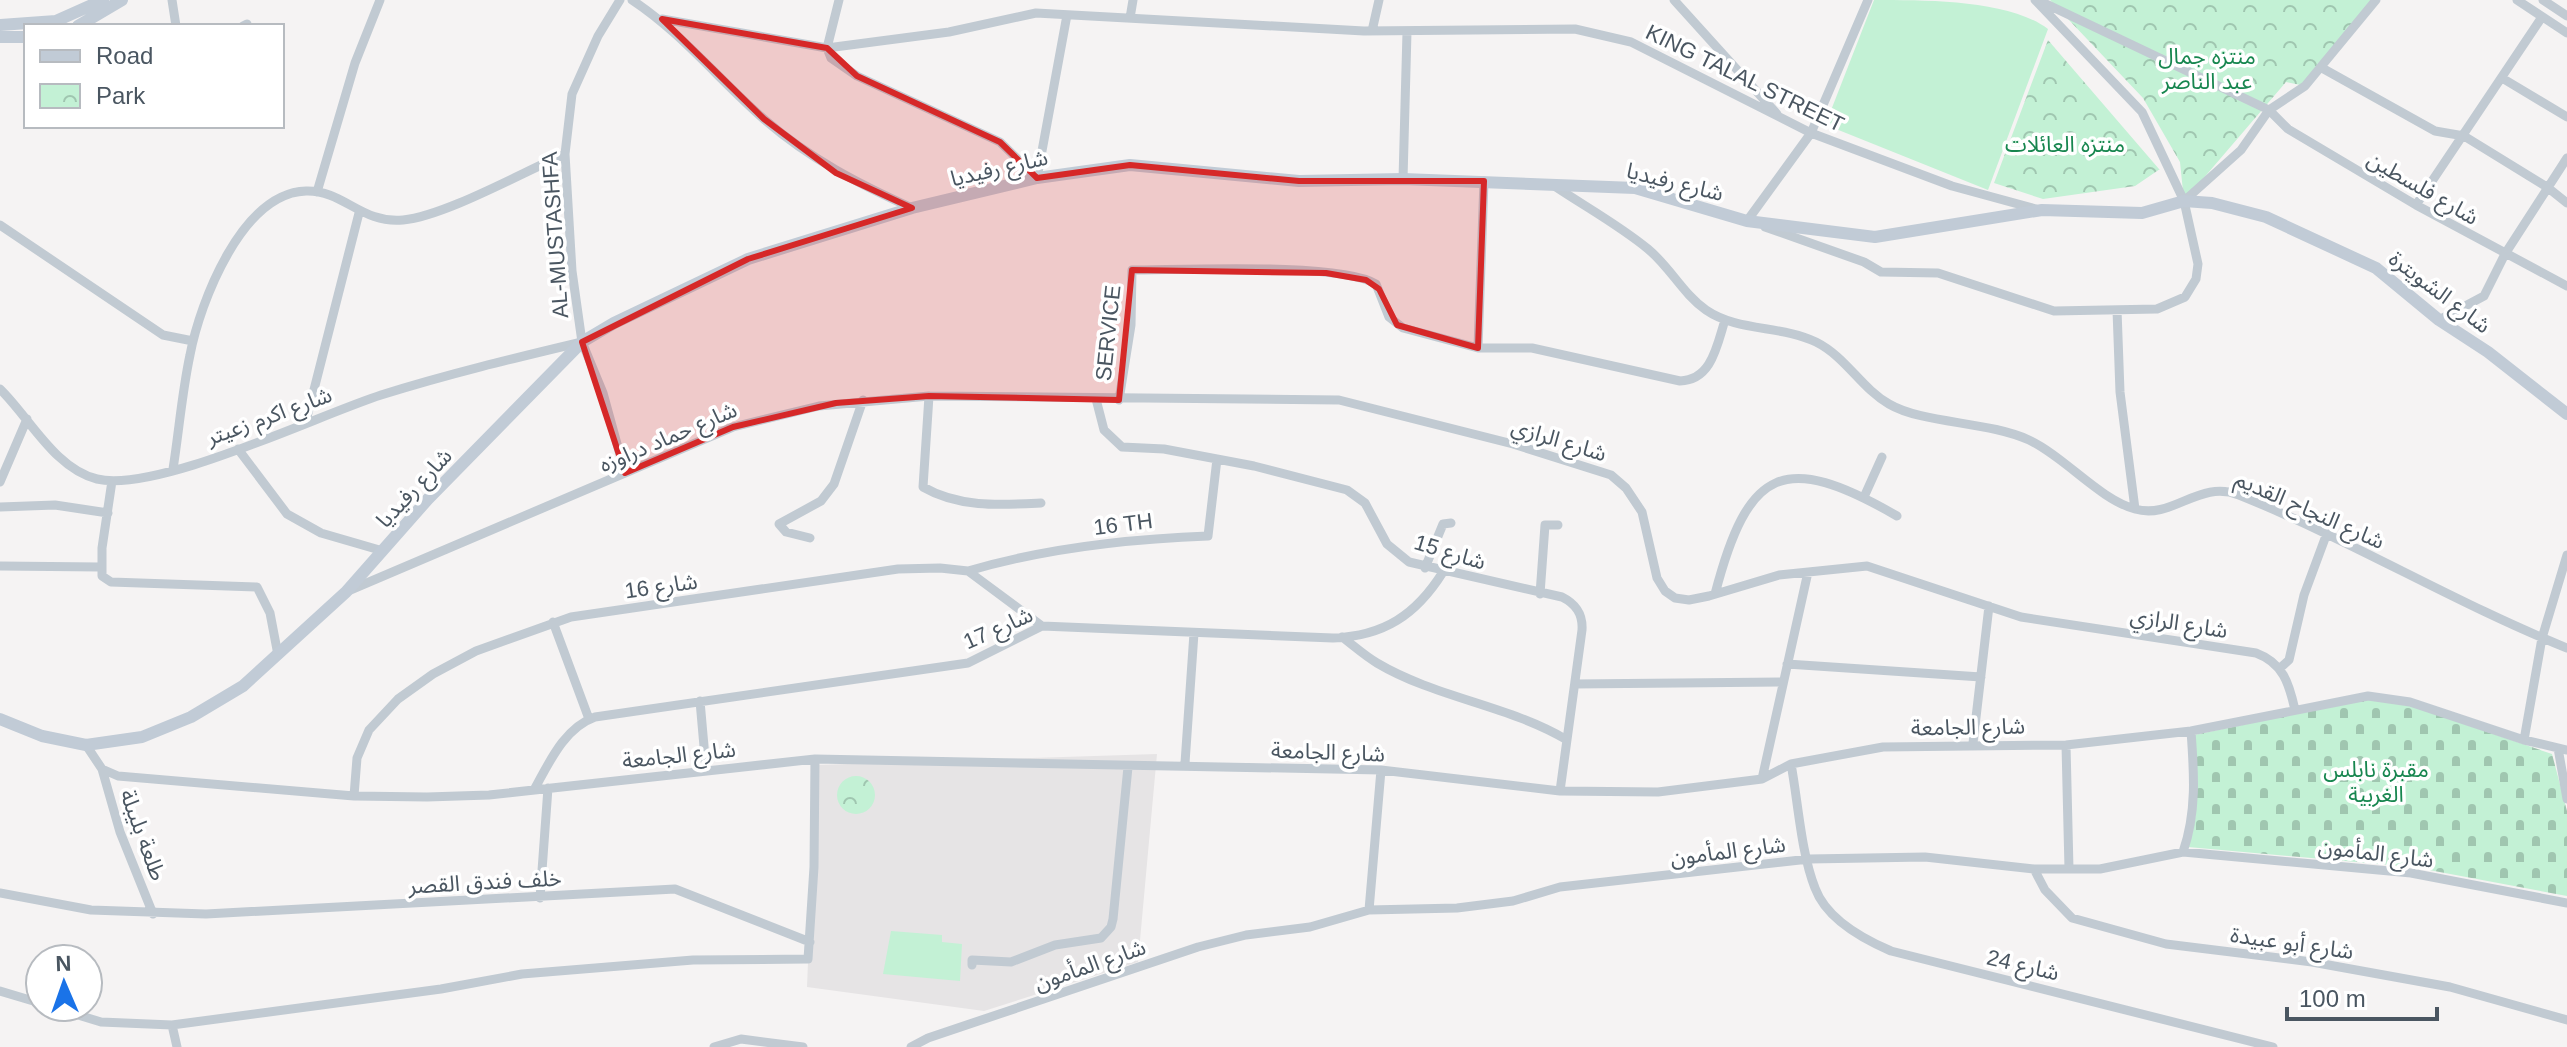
<svg xmlns="http://www.w3.org/2000/svg" width="2567" height="1047" font-family="Helvetica,'Noto Sans Arabic',sans-serif">
	<style>
		.education { fill: #e6e4e5 }
		.cemetery { fill: url(#cemetery-stones) }
		.park { fill: url(#park-crowns) }
		.pitch { fill: #c3f1d5 }
		.lines { fill: none; stroke-linecap: round; stroke-linejoin: round }
		.street { stroke: #c1cad2; stroke-width: 9 }
		.secondary { stroke: #c1cbd6; stroke-width: 12 }
		.marked { fill: #d62828; fill-opacity: 0.2; stroke: #d62828; stroke-width: 6; stroke-linejoin: round }
		.labels { text-anchor: middle; dominant-baseline: central; stroke-width: 7; stroke-linejoin: round; paint-order: stroke }
		.park-label { font-size: 22px; fill: #17864f; stroke: #fff }
		.street-label { font-size: 22px; fill: #4a5661; stroke: #fff }
	</style>
	<defs>
		<pattern id="cemetery-stones" width="16" height="16" patternUnits="userSpaceOnUse" patternTransform="scale(2)"><rect width="16" height="16" fill="#c3f1d5"/><path d="M2 7V4a2 2 0 0 1 4 0v3zM10 15v-3a2 2 0 0 1 4 0v3z" fill="#a0c6b0"/></pattern>
		<pattern id="park-crowns" width="20" height="18" patternUnits="userSpaceOnUse" patternTransform="scale(2)"><rect width="20" height="18" fill="#c3f1d5"/><path d="M2 6a3 3 0 1 1 6 0M12 15a3 3 0 1 1 6 0" fill="none" stroke="#a0c6b0"/></pattern>
	</defs>
	<rect width="100%" height="100%" fill="#f5f3f3"/>
	<path class="education" d="M1157,754L1138,962L984,1011L807,987L816,765Z"/>
	<path class="cemetery" d="M2368,699L2408,705L2552,754L2567,811V896L2413,867L2188,847C2201,811 2197,772 2194,735Z"/>
	<path class="park" d="M2050,0H2376L2305,86L2286,82L2184,201L2180,162L2143,98Z
		M2048,40L2159,169H2160L2135,186L2043,199L1994,183Z
		M837 795a19 19 0 1 1 38 0a19 19 0 1 1-38 0Z"/>
	<path class="pitch" d="M1874,0C1929,0 2009,0 2048,29L1988,190L1831,127L1828,118Z
		M891,931L942,935V942L962,944L960,981L883,974Z"/>
	<g class="lines">
		<path class="street" d="M172,0L176,26
			M620,0L598,36L572,94L565,154L572,271L582,342L603,393L625,473
			M632,0C682,33 720,81 765,120C810,159 859,184 912,208
			M839,0L827,48L831,58L857,76L1000,142L1037,178
			M1674,0L1777,114
			M2517,0L2567,33
			M2543,0L2567,16
			M2044,3L2269,110L2288,129L2416,205L2567,286
			M1130,18L1133,0
			M662,19L827,48L949,32L1036,13L1364,31L1575,29L1631,42L1811,133L1952,186L2036,209
			M243,26L247,24
			M1372,31L1379,0
			M2322,68L2435,131L2464,136L2547,187L2567,203
			M2502,78L2567,117
			M1037,178L1067,15
			M1403,179L1407,32
			M1553,185C1584,206 1619,225 1648,249C1670,267 1683,294 1706,310C1738,332 1781,325 1816,342C1846,357 1861,388 1889,404C1923,424 1988,421 2029,440C2065,457 2099,499 2135,509C2173,520 2199,479 2239,495C2351,540 2455,603 2567,648
			M317,192L355,63L380,0
			M2184,201L2241,150L2269,110L2305,86L2376,0
			M2416,205L2542,17
			M1751,222L1747,221L1811,133L1868,0
			M0,225L163,335L193,341
			M1765,227L1864,262L1881,272L1938,273L2054,311L2157,309L2185,297L2196,279L2198,264L2184,201L2142,112L2035,0
			M2117,310L2120,392L2135,509
			M2439,320L2484,296L2505,254L2567,158
			M1478,348L1484,181
			M0,389C29,417 55,469 97,479C157,493 316,416 381,395C448,374 515,358 582,342
			M929,396L923,487C959,508 1001,505 1041,503
			M1096,399L1104,430L1122,447L1164,449L1254,466L1347,490L1365,503L1387,544L1409,562L1562,597C1576,604 1583,614 1582,630L1560,791
			M1119,400L1131,325L1132,270C1181,270 1341,262 1376,284L1389,317L1403,328L1478,348H1532L1680,381C1712,380 1717,345 1725,320
			M306,421L359,213
			M238,449L287,514L321,533L383,551
			M173,469C179,431 182,392 190,355C200,302 242,193 306,191C344,190 361,224 403,220C445,216 523,172 565,154
			M112,481L102,548V576L111,582L257,587L270,613L278,655
			M0,482L27,419
			M1864,497L1882,457
			M0,507L55,505L108,513
			M810,538L786,532L779,524L821,501L834,484L863,400
			M0,566L100,567
			M1425,568L1443,524L1451,523
			M968,571C1046,548 1127,539 1208,536L1217,459
			M348,591L733,427L819,406L929,396L1339,400L1513,444L1611,475L1626,488L1642,512L1657,578L1665,591L1675,598L1689,600L1709,596L1779,575L1867,566L2021,617L2256,653C2283,663 2289,683 2295,710
			M1540,594L1545,525H1558
			M1715,594C1748,468 1783,450 1897,516
			M553,622L589,719
			M1342,637C1354,646 1365,656 1377,663C1436,698 1508,705 1567,740
			M1787,664L1981,677
			M2280,668L2289,660L2304,595L2327,533
			M1575,684L1783,682
			M700,701L706,769
			M2524,740L2542,638L2567,555
			M1973,743L1989,606
			M86,745L102,769L118,776L354,796L427,797L489,795L815,759L1381,770L1560,791L1658,792L1762,779L1791,764L1883,747L2066,745L2191,731L2368,696L2410,702L2524,740L2567,750
			M2066,745L2069,869
			M2558,748L2567,799
			M1185,763L1194,633
			M1791,764C1798,801 1801,853 1815,888C1826,918 1863,939 1891,951L2273,1047
			M102,769L120,832L153,914
			M1762,779L1808,572
			M534,790C549,763 564,728 595,717L968,663L1042,626L1333,638C1384,636 1416,615 1443,572
			M354,796L357,758L369,730L398,699L433,674L476,651L571,617L898,569L940,568L968,571L1042,626
			M2183,852C2197,812 2194,772 2191,731
			M2034,869L2045,890L2072,918L2166,944L2312,962L2450,987L2567,1020
			M0,893L91,910L206,914L675,889L810,942
			M540,898L548,788
			M1369,910L1381,770
			M972,965V960L1011,962L1055,945L1101,938L1111,927L1113,919L1128,767
			M0,991L40,1003
			M52,1007L101,1022L172,1025L441,989L522,974L693,960L808,959L814,867L815,759
			M172,1025L177,1047
			M714,1047L741,1039L803,1047
			M911,1047L928,1038L1198,947L1246,935L1310,927L1369,910L1457,908L1513,901L1560,887L1809,859L1925,857L2034,869H2100L2183,852L2411,873L2567,903"/>
		<path class="secondary" d="M0,25L56,21L103,0
			M78,26L122,0
			M0,37H26
			M0,719L42,736L86,745L142,737L191,717L243,686L346,592L428,499L582,342L614,323L748,259L912,208L1037,178L1130,165L1299,181L1403,179L1635,188L1747,221L1875,237L2042,210L2142,213L2184,201L2212,203L2266,217L2376,268L2439,320L2488,352L2567,414"/>
	</g>
	<path class="marked" d="M662,19L827,48L857,76L1000,142L1037,178L1130,165L1299,181H1484L1478,348L1397,325L1379,289L1366,280L1326,273L1132,270L1119,400L929,396L836,403L733,427L625,473L582,342L748,259L912,208L836,173L764,119Z"/>
	<g class="labels">
		<g class="park-label">
			<text x="2207" y="56">منتزه جمال<tspan x="2207" dy="25">عبد الناصر</tspan></text>
			<text x="2065" y="144">منتزه العائلات</text>
			<text x="2376" y="769">مقبرة نابلس<tspan x="2376" dy="25">الغربية</tspan></text>
		</g>
		<g class="street-label">
			<text transform="translate(1745 78) rotate(26)">KING TALAL STREET</text>
			<text transform="translate(999 168) rotate(-13)">شارع رفيديا</text>
			<text transform="translate(1675 182) rotate(14)">شارع رفيديا</text>
			<text transform="translate(2423 188) rotate(30)">شارع فلسطين</text>
			<text transform="translate(555 235) rotate(-94)">AL-MUSTASHFA</text>
			<text transform="translate(2440 292) rotate(37)">شارع الشويترة</text>
			<text transform="translate(1108 333) rotate(-84)">SERVICE</text>
			<text transform="translate(269 416) rotate(-20)">شارع اكرم زعيتر</text>
			<text transform="translate(668 437) rotate(-23)">شارع حماد دراوزه</text>
			<text transform="translate(1559 440) rotate(17)">شارع الرازي</text>
			<text transform="translate(414 488) rotate(-47)">شارع رفيديا</text>
			<text transform="translate(2310 510) rotate(24)">شارع النجاح القديم</text>
			<text transform="translate(1123 524) rotate(-7)">16 TH</text>
			<text transform="translate(1450 552) rotate(17)">شارع 15</text>
			<text transform="translate(661 586) rotate(-8)">شارع 16</text>
			<text transform="translate(2179 623) rotate(9)">شارع الرازي</text>
			<text transform="translate(998 628) rotate(-24)">شارع 17</text>
			<text transform="translate(1968 727) rotate(-1)">شارع الجامعة</text>
			<text transform="translate(1328 752) rotate(2)">شارع الجامعة</text>
			<text transform="translate(679 755) rotate(-6)">شارع الجامعة</text>
			<text transform="translate(143 835) rotate(70)">طلعة بليبلة</text>
			<text transform="translate(1728 851) rotate(-7)">شارع المأمون</text>
			<text transform="translate(2376 853) rotate(7)">شارع المأمون</text>
			<text transform="translate(485 882) rotate(-3)">خلف فندق القصر</text>
			<text transform="translate(2292 943) rotate(8)">شارع أبو عبيدة</text>
			<text transform="translate(1090 965) rotate(-19)">شارع المأمون</text>
			<text transform="translate(2023 965) rotate(13)">شارع 24</text>
		</g>
	</g>
	<rect x="24" y="24" width="260" height="104" fill="#ffffff" stroke="#b7bbc0" stroke-width="2"/>
	<rect x="40" y="50" width="40" height="12" fill="#c1cbd6" stroke="#b7bbc0" stroke-width="2"/>
	<text x="96" y="64" font-size="24" fill="#4a5661">Road</text>
	<rect x="40" y="84" width="40" height="24" fill="url(#park-crowns)" stroke="#b7bbc0" stroke-width="2"/>
	<text x="96" y="104" font-size="24" fill="#4a5661">Park</text>
	<g transform="translate(64 983) rotate(358)"><circle r="38" fill="#ffffff" stroke="#b7bbc0" stroke-width="2"/>
	<path d="M0-6L14 30L0 20L-14 30Z" fill="#1a73e8"/>
	<text y="-12" font-size="22" font-weight="bold" text-anchor="middle" fill="#4a5661">N</text>
	</g>
	<path d="M2287 1007v12h150v-12" fill="none" stroke="#4a5661" stroke-width="4"/>
	<text x="2299" y="1007" font-size="24" fill="#4a5661" stroke="#ffffff" stroke-width="6" paint-order="stroke">100 m</text>
</svg>
